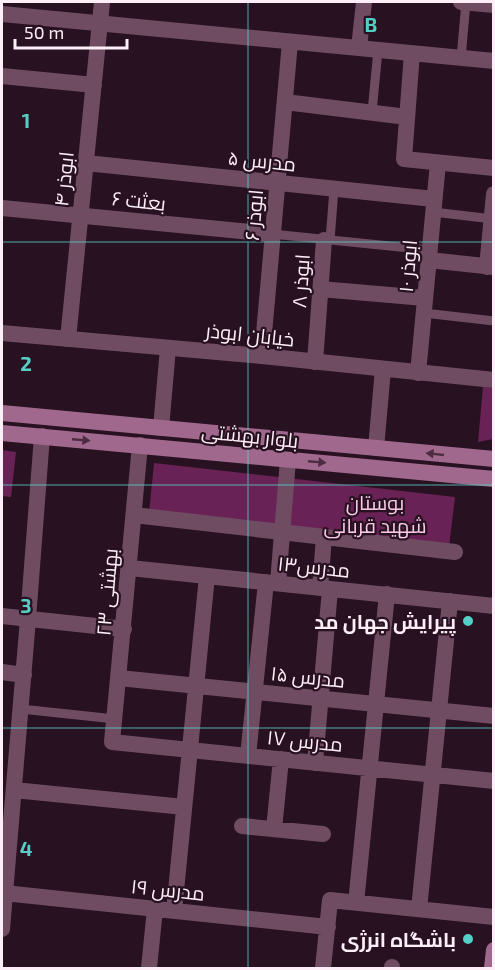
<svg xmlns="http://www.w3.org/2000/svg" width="495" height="970" font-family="'Exo 2',Cairo,sans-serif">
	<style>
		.green { fill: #692255 }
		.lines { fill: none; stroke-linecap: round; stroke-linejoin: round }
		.service { stroke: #704c63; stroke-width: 9 }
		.minor { stroke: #704c63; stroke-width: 16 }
		.tertiary { stroke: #704c63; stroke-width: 16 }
		.secondary { stroke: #a0688d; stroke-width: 16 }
		.oneway { fill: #4c2c41 }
		.grid { fill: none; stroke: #55cec6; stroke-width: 1.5; stroke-opacity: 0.55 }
		.poi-dot { fill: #55cec6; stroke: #281221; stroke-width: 2 }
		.labels { text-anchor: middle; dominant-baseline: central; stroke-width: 4.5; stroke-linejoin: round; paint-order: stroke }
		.street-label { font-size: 20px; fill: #feeef8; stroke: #281221 }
		.park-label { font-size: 20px; fill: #f8cae7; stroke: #281221 }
		.poi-label { font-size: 20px; font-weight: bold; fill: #feeef8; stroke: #281221; text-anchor: end }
		.grid-label { font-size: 20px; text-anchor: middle; font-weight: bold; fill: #55cec6; stroke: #281221; stroke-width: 4.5; stroke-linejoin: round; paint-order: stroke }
	</style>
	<rect width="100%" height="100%" fill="#281221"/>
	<path class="green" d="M483,387L493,388V439L478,442Z
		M2,450L16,452L11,497L2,496Z
		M154,463L455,497L449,547L149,513Z"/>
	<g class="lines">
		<path class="service" d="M461,58L466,2
			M372,112L378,50
			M433,212L493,219
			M272,234L429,250
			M330,240L334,189
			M424,313L494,321
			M21,709L115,719"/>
		<path class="minor" d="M461,2L494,5
			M2,14L494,61
			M359,48L364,2
			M412,53L404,159L494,168
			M2,76L94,85
			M285,102L407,117
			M86,163L434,199
			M2,208L272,234
			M429,260L494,267
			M487,267L494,194
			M320,289L425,298
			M68,339L102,2
			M262,356L290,42
			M315,362L324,240
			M418,373L438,163
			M161,428L168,348
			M140,445L112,742L494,781
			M376,448L383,369
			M134,515L455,552
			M130,568L494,606
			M278,583L288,460
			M320,588L324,537
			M2,616L124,629
			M2,672L24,675
			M119,678L494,716
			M248,756L266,582
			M315,763L330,589
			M14,790L184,807
			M242,826L323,834
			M274,829L281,759
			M4,893L328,927
			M356,903L387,594
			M419,909L450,601
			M174,911L207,576
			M2,929L28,619L42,436
			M149,968L155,909
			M323,968L330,900L494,917
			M392,968V967"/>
		<path class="tertiary" d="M2,333L262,356L494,380"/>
		<path class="secondary" d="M2,413L494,459
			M2,433L494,479
			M492,968L494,950"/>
	</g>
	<defs><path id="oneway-solid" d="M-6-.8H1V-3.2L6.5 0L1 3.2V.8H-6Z" transform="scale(1.5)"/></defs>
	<g class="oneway">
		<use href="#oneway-solid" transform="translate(81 440) rotate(5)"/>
		<use href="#oneway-solid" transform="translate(435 454) rotate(-174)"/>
		<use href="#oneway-solid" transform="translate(317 462) rotate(5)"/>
	</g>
	<path class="grid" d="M248,2V968M2,242H494M2,485H494M2,728H494"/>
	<g class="poi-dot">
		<circle cx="468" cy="621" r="6"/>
		<circle cx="468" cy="939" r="6"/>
	</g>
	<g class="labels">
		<g class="street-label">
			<text transform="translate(262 160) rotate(6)">مدرس ۵</text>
			<text transform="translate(63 179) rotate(-84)">ابوذر ۴</text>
			<text transform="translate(139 200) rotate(6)">بعثت ۶</text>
			<text transform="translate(253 215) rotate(-85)">ابوذر ۶</text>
			<text transform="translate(407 266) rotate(-85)">ابوذر ۱۰</text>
			<text transform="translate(300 281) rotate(-86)">ابوذر ۸</text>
			<text transform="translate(250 334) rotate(6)">خیابان ابوذر</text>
			<text transform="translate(250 435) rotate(6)">بلوار بهشتی</text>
			<text transform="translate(314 566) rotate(6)">مدرس۱۳</text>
			<text transform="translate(106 592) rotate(-85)">بهشتی ۲۳</text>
			<text transform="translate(308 676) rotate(6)">مدرس ۱۵</text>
			<text transform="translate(305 740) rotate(6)">مدرس ۱۷</text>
			<text transform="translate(168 889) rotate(6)">مدرس ۱۹</text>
		</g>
		<g class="park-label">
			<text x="375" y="502">بوستان<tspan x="375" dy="23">شهید قربانی</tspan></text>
		</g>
		<g class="poi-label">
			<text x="456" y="621">پیرایش جهان مد</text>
			<text x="456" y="939">باشگاه انرژی</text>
		</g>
	</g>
	<g class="grid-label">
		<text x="371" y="32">B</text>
		<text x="26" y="128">1</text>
		<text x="26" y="371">2</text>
		<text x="26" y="613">3</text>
		<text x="26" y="856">4</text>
	</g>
	<rect width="495" height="970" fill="none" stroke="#feeef8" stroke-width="6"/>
	<path d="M15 39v9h112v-9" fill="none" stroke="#feeef8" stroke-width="3"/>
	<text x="24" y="39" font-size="18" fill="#feeef8" stroke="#281221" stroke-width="4.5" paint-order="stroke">50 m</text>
</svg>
